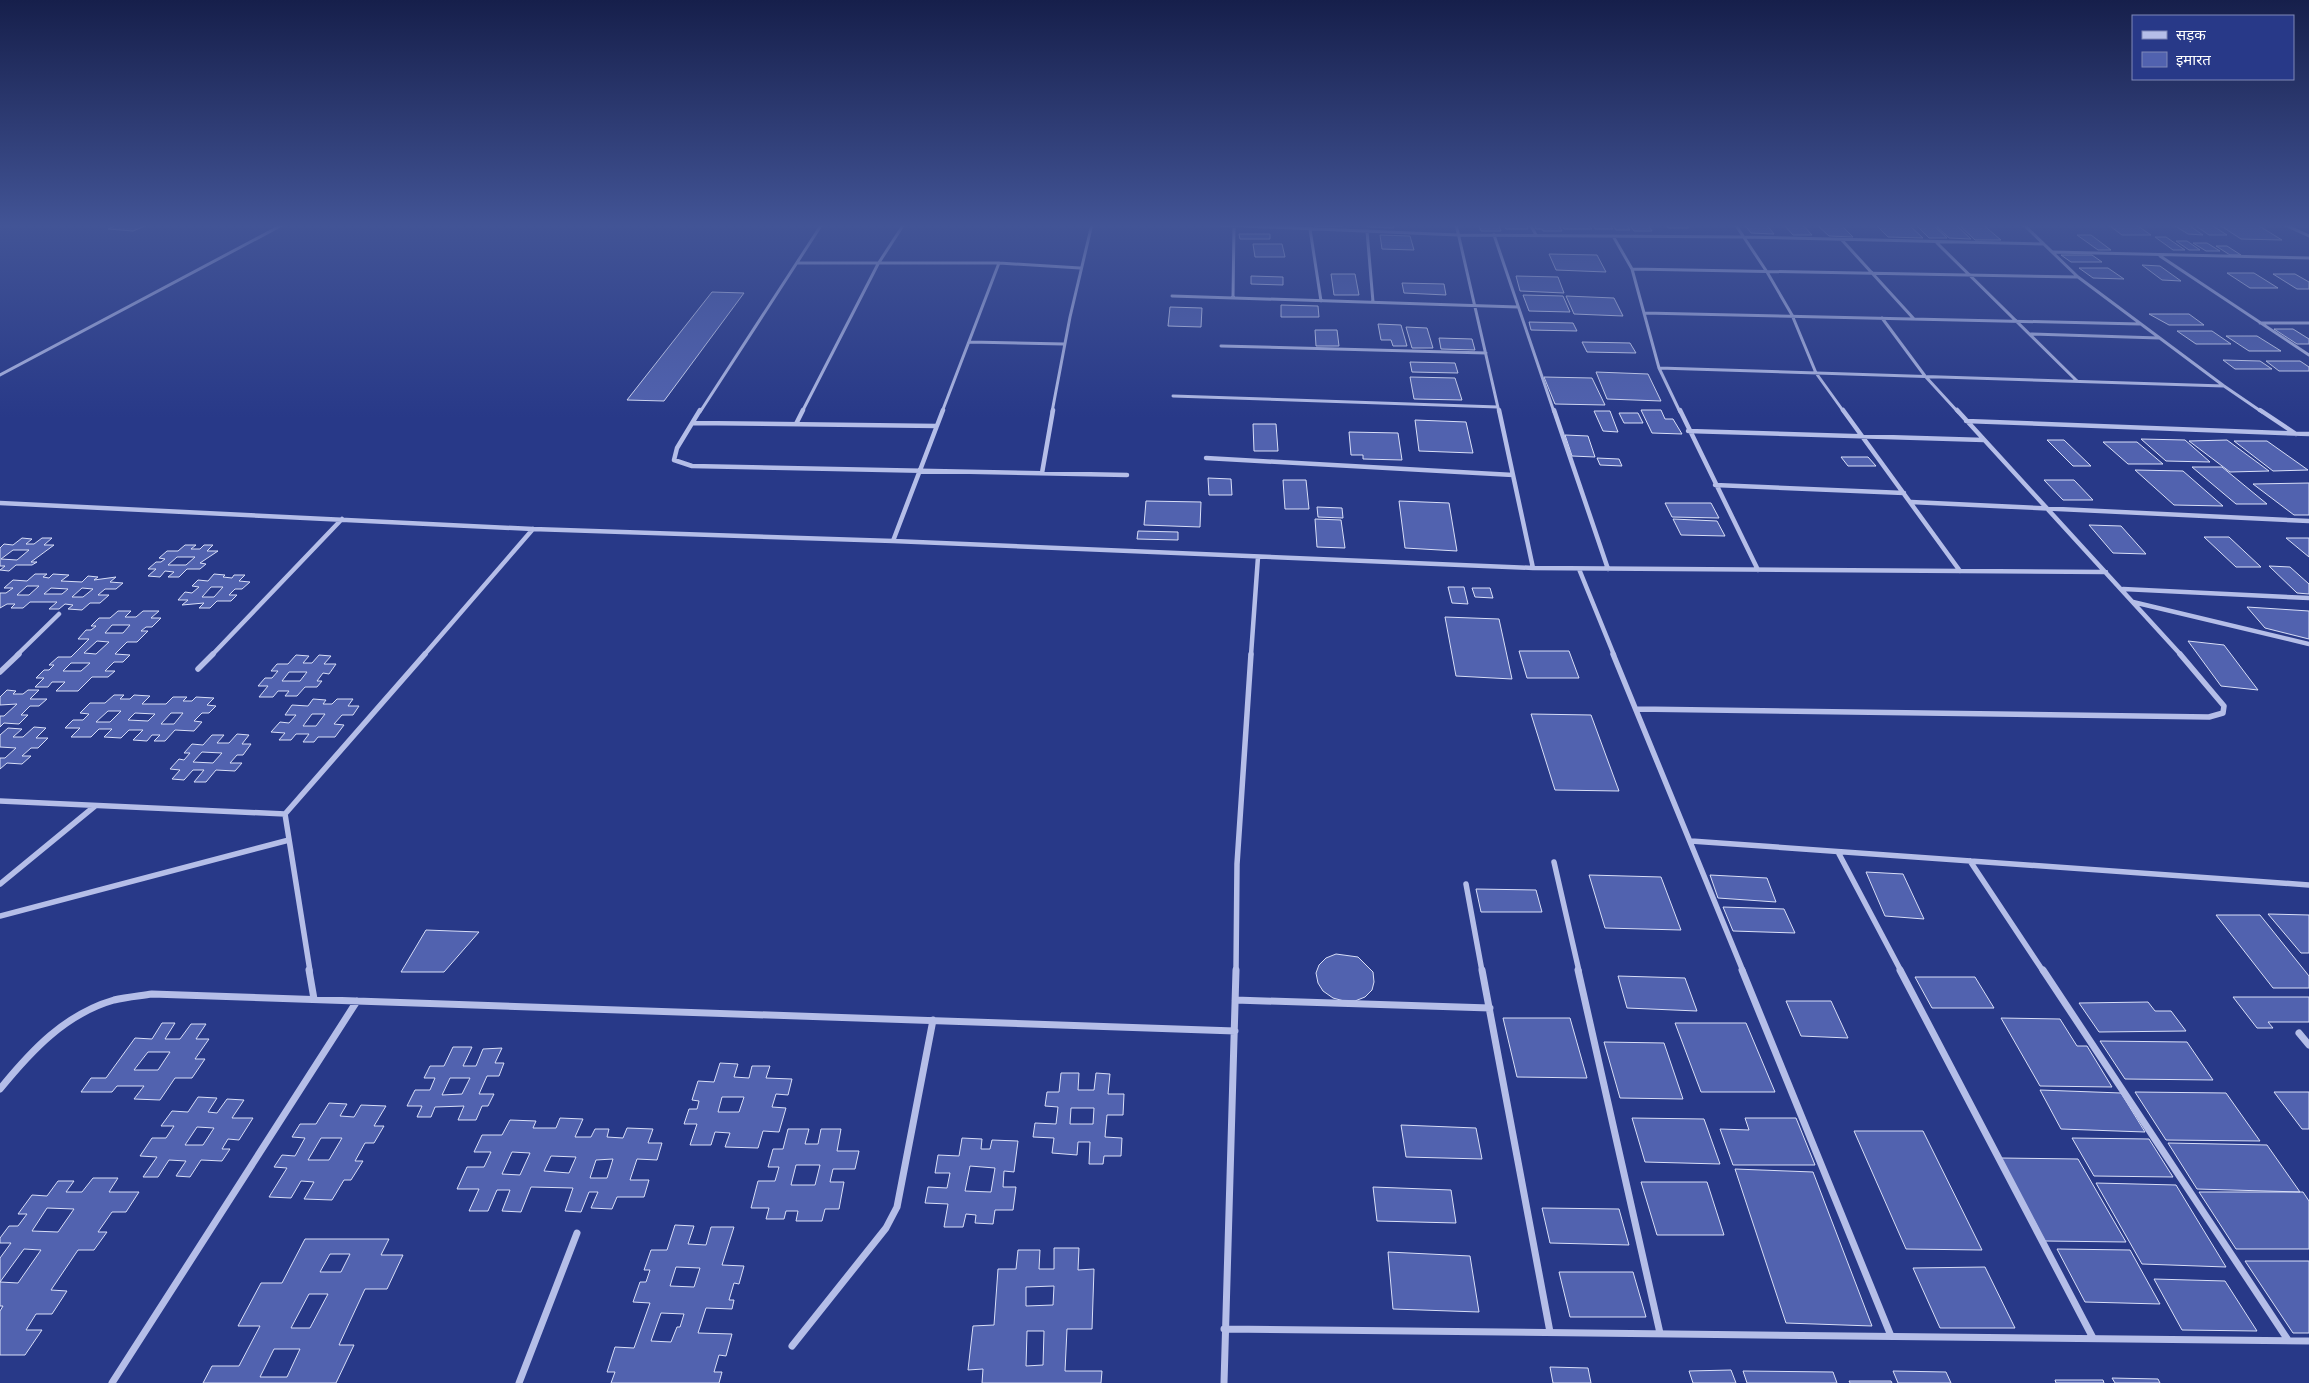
<svg xmlns="http://www.w3.org/2000/svg" width="2309" height="1383" font-family="'PT Sans Narrow','Noto Sans Devanagari',sans-serif">
	<style>
		.building { fill: #5162af; stroke: #d8def7; fill-rule: evenodd }
		.lines { fill: none; stroke-linecap: round; stroke-linejoin: round }
		.street-far3 { stroke: #b5bee8; stroke-width: 3 }
		.street-far2 { stroke: #b5bee8; stroke-width: 4.5 }
		.street-far1 { stroke: #b5bee8; stroke-width: 5.5 }
		.street { stroke: #b5bee8; stroke-width: 7 }
	</style>
	<rect width="100%" height="100%" fill="#283988"/>
	<path class="building" d="M119,224H150L133,231L108,229Z
		M1314,224H1342L1343,226H1315Z
		M1367,224H1393L1394,228L1368,227Z
		M1478,224H1498L1501,231H1481Z
		M1503,224H1526L1528,229H1506Z
		M1534,224H1558L1562,231H1543L1542,229H1536Z
		M1561,224H1588L1592,229H1564Z
		M1592,224H1609L1613,229H1595Z
		M1612,224H1626L1630,230H1616Z
		M1629,224H1647L1652,231H1634Z
		M1665,224H1686L1689,228H1668Z
		M1744,224H1766L1774,234L1751,233Z
		M1783,224H1802L1812,235H1793Z
		M1816,224H1840L1853,237L1829,236Z
		M1875,224H1908L1923,238L1888,237Z
		M1915,224H1932L1947,238H1929Z
		M1934,224H1955L1971,239L1949,238Z
		M1958,224H1982L2001,240H1975Z
		M2107,224H2135L2151,235H2122Z
		M2172,224H2187L2203,235L2188,234Z
		M2193,224H2210L2227,235H2209Z
		M2218,224H2256L2282,240L2241,239Z
		M1239,234H1270V239H1240Z
		M1380,235L1410,236L1414,250L1382,249Z
		M2077,235H2091L2111,250H2098Z
		M2155,237H2166L2185,250H2173Z
		M2176,241H2187L2200,250H2189Z
		M2193,243H2207L2220,251H2206Z
		M1253,244H1282L1285,257H1255Z
		M2216,246H2227L2241,255H2230Z
		M1549,254L1597,255L1606,272L1556,270Z
		M2061,255H2092L2102,262H2071Z
		M2142,265L2160,266L2181,281L2162,280Z
		M2079,268H2108L2124,279L2093,278Z
		M2227,273H2254L2278,288H2250Z
		M1331,274H1355L1359,295H1334Z
		M2273,274H2295L2309,282V289H2297Z
		M1251,276L1283,277V285L1251,284Z
		M1516,276L1558,277L1564,293L1520,291Z
		M1402,283L1444,284L1446,295L1404,293Z
		M712,292L744,293L664,401L627,400Z
		M1523,295L1563,296L1570,312L1529,311Z
		M1566,296L1614,298L1623,316L1574,314Z
		M1281,305L1318,306L1319,317H1281Z
		M1170,307L1202,308L1201,327L1168,326Z
		M2149,314H2189L2204,325H2169Z
		M1529,322L1573,323L1577,331L1531,330Z
		M1378,324L1401,325L1407,346H1393L1391,340H1381Z
		M1406,327L1427,328L1433,348H1412Z
		M2274,329H2293L2309,339V344H2297Z
		M1315,330H1337L1339,346H1316Z
		M2177,331H2212L2231,344H2196Z
		M2226,336H2257L2281,351H2249Z
		M1439,338L1472,339L1475,350L1441,349Z
		M1582,342L1630,343L1636,353L1587,352Z
		M2223,360L2260,361L2272,369H2235Z
		M2266,361H2300L2309,367V371H2279Z
		M1410,362L1455,363L1458,373L1412,372Z
		M1596,372L1648,374L1661,401L1607,399Z
		M1410,377L1455,378L1462,400L1414,399Z
		M1544,377L1592,378L1605,405L1555,404Z
		M1641,410H1661L1665,419H1673L1682,434L1652,433Z
		M1594,411H1610L1618,432L1603,431Z
		M1619,413H1638L1643,423H1624Z
		M1415,420L1466,422L1473,453L1419,451Z
		M1253,424H1276L1278,451H1254Z
		M1349,432L1398,433L1402,460L1363,459V455H1351Z
		M1565,435L1588,436L1595,457L1572,456Z
		M2141,439L2185,440L2210,462L2166,461Z
		M2047,440H2064L2091,466H2073Z
		M2227,440L2269,471L2230,472L2189,441Z
		M2234,441H2267L2308,470L2273,471Z
		M2103,442H2137L2163,464H2128Z
		M1841,457H1868L1876,466H1848Z
		M1597,458L1619,459L1622,466L1600,465Z
		M2192,467H2222L2267,504H2236Z
		M2135,470L2183,471L2223,506L2174,505Z
		M1208,478L1231,479L1232,495H1209Z
		M1283,480H1306L1309,509H1285Z
		M2044,480H2074L2093,500H2063Z
		M2309,483V515H2294L2253,484Z
		M1146,501L1201,502L1200,527L1144,525Z
		M1399,501L1449,503L1457,551L1405,548Z
		M1665,503H1711L1719,518L1672,517Z
		M1317,507L1342,508L1343,518L1318,517Z
		M1315,519L1341,520L1345,548L1317,547Z
		M1673,519L1717,521L1725,536L1681,535Z
		M2089,525L2121,526L2146,554L2113,553Z
		M1138,531L1178,532V540L1137,539Z
		M2204,537H2229L2261,567H2236Z
		M22,538L32,539L26,544H34L42,538H52L44,545H54L31,562H37L32,565H16L9,571L0,570L5,566H0V548L4,544L13,545ZM13,550H29L17,560L1,559Z
		M2286,538H2309V557Z
		M185,545H196L191,549H200L204,545H213L207,551H218L200,563L206,564L200,569H187L179,577H168L174,572L165,571L160,577L148,576L156,569H148L156,562H161L165,559L159,558L167,551H178ZM177,557H195L186,565H168Z
		M2269,566L2290,567L2309,584V594L2297,593Z
		M35,574H47L43,577L49,578L53,574L69,575L61,581L82,582L88,576L98,577L94,580L116,577L110,582L123,583L116,589H105L98,595H109L100,603H90L82,610L68,609L73,605L65,604L59,609H49L57,602H30L23,608H11L15,604H7L0,608V593H6L13,588H4L13,580L27,581ZM27,586H39L29,595H17ZM51,588L68,589L62,594H44ZM82,588L93,589L83,597H72Z
		M214,574L225,575L223,577L232,578L234,575H245L239,581L250,582L242,589H235L229,595H237L231,601H217L210,608H199L204,603L182,605L188,600H178L185,592L192,593L199,587L192,586L198,580L208,581ZM211,587H223L214,597H202Z
		M1448,587H1464L1468,604L1452,603Z
		M1472,588H1490L1493,598L1475,597Z
		M2247,607L2309,611V639L2265,628Z
		M118,611H131L125,617H136L143,611H159L151,618H161L152,627H146L141,631H148L137,642H127L115,654L130,655L123,662H114L105,671H115L108,677H92L78,691H56L65,682H52L48,687H35L44,678H36L44,670H49L54,665H49L58,657H71L89,639H78L86,630H91L96,626H91L99,618H110ZM112,625H130L123,633H105ZM97,641L109,642L96,654L84,653ZM71,663H90L81,671H63Z
		M1445,617L1499,619L1512,679L1456,676Z
		M2188,641L2224,645L2258,690L2221,686Z
		M1519,651H1569L1579,678H1527Z
		M296,655L309,656L303,663H312L319,655L331,656L324,664H336L329,674L323,673L317,681H322L317,687H305L297,696H285L289,691H278L273,697H259L268,686H258L265,678H272L278,671H271L277,664H288ZM289,672H307L300,681H282Z
		M7,690L16,691L13,694H23L28,690H39L30,699H47L39,706H30L21,715H28L19,724L4,723L0,727V716H4L17,704L0,705V697Z
		M114,695H124L120,699H130L134,695L150,696L142,704H166L173,697H187L183,701H192L196,697L214,698L207,705L216,706L209,713H202L194,721L202,722L194,731L175,730L165,741H154L160,735H152L147,741L133,740L143,730H129L121,738L104,737L112,729H99L91,737H71L80,728H65L73,720H83L89,714L80,713L90,703H105ZM108,711H121L110,722H96ZM135,713L155,714L148,721L128,720ZM171,713H183L174,724H161Z
		M313,699L326,700L323,704H332L337,699H353L348,706H359L353,715H342L334,724L344,725L335,737H318L314,742H303L309,734H296L291,740H279L285,733L271,732L280,722L289,723L296,715H285L292,705L308,706ZM312,714H325L316,726H303Z
		M1531,714L1591,715L1619,791L1555,790Z
		M34,727L46,728L36,738H48L38,748H31L22,756H31L22,764L7,763L0,769V758H5L16,748L0,747V735L8,728L22,729L13,737H23Z
		M237,734L249,735L242,744H251L243,755H237L230,763H242L235,771L216,770L206,782H194L204,770H193L184,780L172,779L180,770L170,769L179,759L184,760L190,753H184L192,744L203,745L212,735H224L217,743H229ZM202,752L222,753L213,763L193,762Z
		M1866,872L1903,874L1924,919L1885,916Z
		M1589,875L1661,877L1681,930L1605,928Z
		M1710,875L1767,878L1776,902L1718,898Z
		M1476,889L1536,890L1542,912H1481Z
		M1723,907L1784,909L1795,933L1733,931Z
		M2268,914L2309,915V953H2301Z
		M2216,915H2260L2309,976V988H2273Z
		M426,930L479,932L444,972H401Z
		M1336,954L1358,957L1373,972L1374,982L1372,990L1365,997L1355,1001H1344L1333,998L1323,991L1318,983L1316,973L1319,965L1326,958Z
		M1618,976L1685,978L1697,1011L1627,1008Z
		M1915,977H1975L1994,1008H1932Z
		M2233,997H2309V1022H2268L2273,1028H2257Z
		M1786,1001H1831L1848,1038L1801,1036Z
		M2148,1002L2155,1011H2171L2186,1031L2099,1032L2079,1003Z
		M1503,1018H1570L1587,1078L1517,1077Z
		M2001,1018L2060,1019L2077,1046H2087L2112,1087L2040,1086Z
		M162,1023H175L165,1039H180L191,1024H206L196,1039H209L195,1059H205L192,1078H175L160,1100L134,1099L144,1086H117L112,1092H81L91,1078H106L135,1038L152,1039ZM148,1052H170L158,1070H134Z
		M1675,1023H1746L1775,1092H1701Z
		M2100,1041L2187,1042L2213,1080L2125,1079Z
		M1604,1042L1664,1043L1683,1099L1620,1098Z
		M453,1047H472L463,1066H476L483,1049L502,1048L495,1063H504L499,1076H487L479,1094H494L488,1106H482L476,1120H458L464,1106L435,1107L431,1117H417L422,1106H407L415,1090H430L435,1078H424L430,1066H444ZM450,1078H470L462,1094L442,1095Z
		M720,1063L738,1064L734,1077L749,1078L752,1066H770L766,1078L792,1079L788,1095L776,1094L772,1107L786,1108L779,1132L763,1131L758,1148L725,1147L730,1133L715,1132L711,1145H690L697,1124H684L689,1109H697L699,1101L692,1100L698,1081L714,1082ZM722,1097H744L739,1112H718Z
		M1061,1073H1079L1078,1090H1094L1096,1073L1110,1074L1108,1094H1124L1123,1115H1107L1105,1137L1122,1138L1121,1156H1104L1103,1164H1089L1090,1142H1078L1077,1155L1052,1153L1054,1138L1033,1137L1035,1123L1056,1124L1058,1107L1045,1106L1047,1092H1059ZM1071,1108H1094L1093,1124H1070Z
		M2040,1090L2121,1093L2145,1132L2061,1129Z
		M2135,1092L2226,1093L2260,1141L2166,1140Z
		M2274,1092H2309V1129H2302Z
		M198,1097L217,1098L208,1112L217,1113L227,1099L244,1100L232,1118H253L239,1140L228,1139L222,1149H230L222,1161L201,1160L190,1177L176,1176L186,1161L169,1160L158,1177H143L157,1157L140,1156L152,1138H166L174,1126H161L172,1111L188,1112ZM197,1127L214,1128L203,1145H185Z
		M329,1103L347,1104L340,1116L354,1117L361,1105L386,1106L374,1126H384L374,1143H365L355,1161H363L351,1180H344L332,1200L304,1199L314,1182L301,1181L291,1198L269,1197L287,1168L274,1167L282,1155L295,1156L305,1138L292,1137L300,1124H316ZM321,1138H342L329,1160H308Z
		M560,1118L583,1119L575,1137H591L595,1129H609L607,1137L623,1138L627,1128L653,1129L648,1143H662L657,1160L637,1159L630,1180H649L644,1197H617L612,1209L591,1208L598,1192H589L581,1212L565,1211L573,1188L531,1187L521,1212L502,1211L510,1190H497L488,1211H469L479,1189H457L467,1167H484L491,1152H474L482,1135H502L510,1120L536,1121L533,1128H556ZM512,1152L530,1153L520,1175L502,1174ZM551,1156L576,1157L569,1173L544,1171ZM613,1159L607,1178H590L596,1160Z
		M1632,1118L1704,1119L1720,1164L1645,1162Z
		M1745,1118H1796L1815,1165H1733L1720,1129L1749,1130Z
		M1401,1125L1476,1128L1482,1159L1406,1157Z
		M788,1129H809L805,1144H818L821,1129H841L837,1151H859L855,1169H833L830,1182H844L839,1209H825L822,1221H796L798,1211H786L784,1219H766L769,1208H751L758,1181H775L779,1167H768L773,1149H783ZM796,1165H820L815,1185H791Z
		M1854,1131H1923L1982,1250L1906,1249Z
		M962,1138L982,1139L981,1149H990L992,1140L1018,1141L1014,1172L1004,1171L1003,1187H1016L1013,1210H995L993,1224L975,1223L976,1215L966,1214L963,1227H944L948,1204L925,1203L928,1187L947,1188L950,1173H935L938,1155L959,1156ZM970,1166L995,1168L991,1192L965,1191Z
		M2072,1138L2149,1139L2173,1177L2094,1176Z
		M2168,1143L2267,1145L2300,1192L2197,1189Z
		M2001,1158L2078,1159L2126,1242L2045,1241Z
		M1735,1169L1813,1172L1872,1326L1786,1323Z
		M93,1178H118L109,1192H139L126,1212H112L98,1232H107L94,1250H78L51,1290L67,1291L52,1314H36L26,1330H42L25,1355H0V1311L3,1306H0V1258L11,1243H0V1238L9,1226H18L27,1214H18L32,1195L47,1196L58,1181H74L66,1192H82ZM47,1208L74,1209L58,1232L32,1231ZM24,1249L41,1250L18,1283L0,1282Z
		M1641,1182H1707L1724,1235H1657Z
		M2096,1183L2176,1185L2226,1267L2142,1264Z
		M1373,1187L1451,1190L1456,1223L1377,1221Z
		M2199,1192H2303L2309,1201V1249H2236Z
		M1542,1208L1619,1209L1629,1245L1550,1243Z
		M675,1225L694,1226L688,1244L706,1245L711,1227H734L722,1265L744,1266L739,1284L734,1283L729,1300H734L732,1309L706,1308L698,1333L732,1334L726,1356L719,1355L714,1372H722L719,1383H611L615,1372H607L615,1347L634,1348L650,1303L633,1302L640,1282H646L650,1270H644L651,1250H667ZM676,1267L700,1268L694,1287L670,1286ZM661,1313L684,1314L680,1327H677L671,1342L651,1341Z
		M305,1239H389L381,1255H403L387,1289H365L339,1345H354L336,1383H203L212,1366H239L260,1326H238L261,1283H282ZM330,1254H350L341,1272H320ZM309,1294H328L310,1328H291ZM274,1349H300L287,1377H260Z
		M1054,1248H1079L1078,1270L1094,1269L1092,1329H1067L1065,1371H1102L1101,1383H982L983,1369L968,1370L973,1326L994,1325L998,1269H1016L1018,1250H1040L1039,1269H1054ZM1054,1286L1053,1305L1026,1306V1287ZM1027,1331H1044L1043,1365L1026,1366Z
		M2057,1249L2130,1250L2160,1304L2085,1302Z
		M1388,1252L1470,1256L1479,1312L1393,1309Z
		M2245,1261H2309V1333H2293Z
		M1985,1267L2015,1328H1940L1913,1268Z
		M1559,1272H1633L1646,1317H1570Z
		M2154,1279L2225,1281L2257,1331L2182,1330Z
		M1550,1367L1588,1368L1591,1383H1553Z
		M1731,1370L1736,1383H1693L1689,1371Z
		M1743,1371L1833,1372L1837,1383H1747Z
		M1893,1371L1946,1372L1951,1383H1898Z
		M2112,1378L2158,1379L2160,1383H2115Z
		M2055,1380H2103L2104,1383H2056Z
		M1849,1381H1891L1892,1383H1850Z"/>
	<g class="lines">
		<path class="street-far3" d="M1197,224L1458,235L1743,237L2044,244
			M1456,224L1499,412
			M1530,224L1536,235
			M1735,224L1767,272L1792,315L1816,373L1844,412
			M2023,224L2078,277L2224,386L2262,412
			M2283,224L2309,236
			M1310,229L1321,301
			M1367,231L1373,302
			M1494,235L1554,412
			M1613,236L1632,269L1659,368L1680,412
			M1841,239L1914,319
			M1937,243L2077,381
			M2053,252L2309,258
			M2160,256L2309,355
			M798,263H999L1080,268
			M1632,269L2078,277
			M1172,296L1518,307
			M1233,298L1234,226
			M1644,313L2140,324
			M1882,318L1925,376L1958,412
			M2260,323H2309
			M2031,334L2159,338
			M969,342L1064,344
			M1221,346L1486,353
			M1659,368L2224,386
			M0,375L284,224
			M1173,396L1498,407
			M700,412L822,224
			M802,412L878,264L904,224
			M942,412L999,263
			M1052,412L1070,317L1092,224"/>
		<path class="street-far2" d="M700,410L677,448L674,460L692,466L1127,475
			M1499,410L1533,568
			M1554,410L1608,569
			M1680,410L1758,570
			M1843,410L1960,571
			M1957,410L2181,655
			M2260,410L2296,434
			M1966,421L2309,434
			M693,423L937,426
			M796,424L803,410
			M1688,431L1984,440
			M1206,458L1513,475
			M1042,473L1053,410
			M1715,485L1904,493
			M1911,502L2309,521
			M0,503L533,529L893,541L1533,568L2106,572
			M893,541L943,410
			M1579,569L1614,655
			M2123,589L2309,598
			M2133,602L2309,644
			M17,655L59,614
			M212,655L342,519
			M424,655L533,529
			M1251,655L1258,557"/>
		<path class="street-far1" d="M1613,654L1743,971
			M198,669L213,654
			M0,672L19,654
			M1637,709L2209,717L2223,713L2224,706L2180,654
			M0,801L285,814L425,654
			M285,814L310,971
			M1691,841L2309,885
			M1838,852L1901,971
			M1970,861L2043,971
			M1554,862L1579,971
			M0,884L95,806
			M1466,884L1482,971
			M0,916L289,840
			M1236,971L1237,864L1251,654"/>
		<path class="street" d="M309,970L314,999
			M1482,970L1550,1332
			M1578,970L1660,1333
			M1742,970L1891,1336
			M1900,970L2093,1338
			M2043,970L2288,1340
			M1235,1000L1490,1008
			M2299,1033L2309,1045
			M0,1089C31,1051 65,1014 114,1000C126,997 139,996 152,994L1235,1031
			M1224,1329L2309,1341
			M792,1346L886,1228L897,1207L933,1020
			M112,1383L357,1001
			M519,1383L577,1233
			M1224,1383L1236,970"/>
	</g>
	<linearGradient id="sky" x2="0" y2="1"><stop stop-color="#161f4b"/><stop offset="0.54" stop-color="#425496"/><stop offset="1" stop-color="#425496" stop-opacity="0"/></linearGradient>
	<rect width="2309" height="418" fill="url(#sky)"/>
	<rect x="2132" y="15" width="162" height="65" fill="#283988" stroke="#7e88b8"/>
	<rect x="2142" y="31" width="25" height="8" fill="#b5bee8" stroke="#7e88b8"/>
	<text x="2176" y="40" font-size="15" fill="#ffffff">सड़क</text>
	<rect x="2142" y="52" width="25" height="15" fill="#5162af" stroke="#7e88b8"/>
	<text x="2176" y="65" font-size="15" fill="#ffffff">इमारत</text>
</svg>
